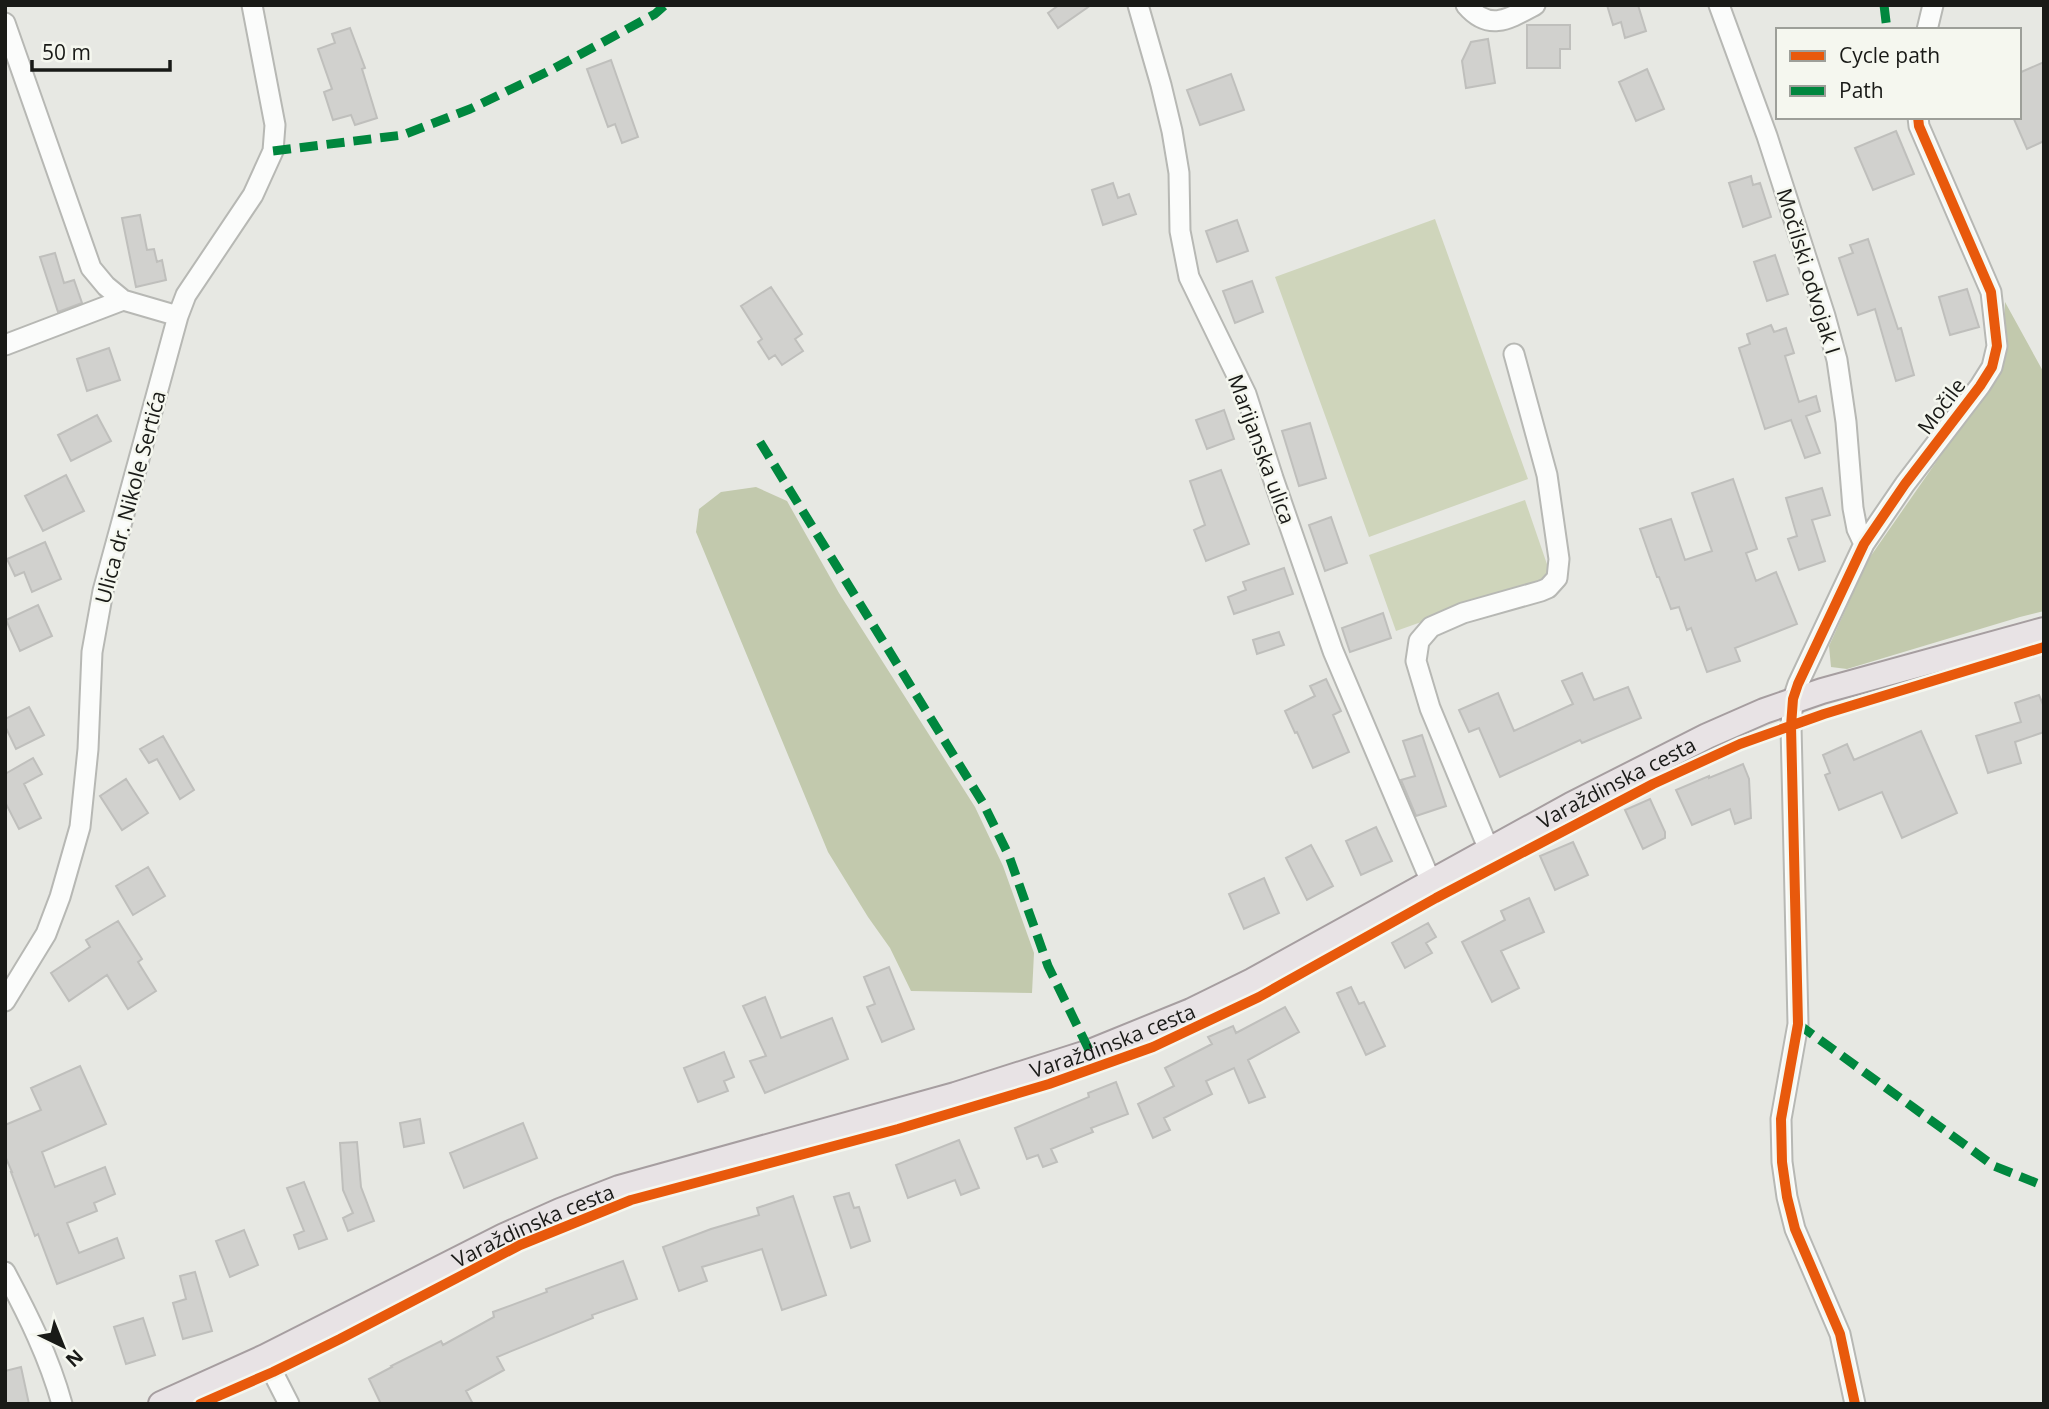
<svg xmlns="http://www.w3.org/2000/svg" width="2049" height="1409" font-family="'Open Sans',sans-serif">
	<style>
		.green { fill: #cfd5bb }
		.forest { fill: #c2c9ad }
		.building { fill: #d1d1ce; stroke: #bfbfbc; stroke-width: 2 }
		.lines { fill: none; stroke-linecap: round; stroke-linejoin: round }
		.minor-casing { stroke: #b7b8b4; stroke-width: 23 }
		.major-casing { stroke: #a69ea0; stroke-width: 28 }
		.minor { stroke: #fbfcfb; stroke-width: 19 }
		.major { stroke: #e8e3e5; stroke-width: 24 }
		.quiet { stroke: #00873e; stroke-width: 9; stroke-dasharray: 18 9; stroke-linecap: butt }
		.cycleway-casing { stroke: #f5f7ef; stroke-width: 15 }
		.cycleway { stroke: #e8590c; stroke-width: 10 }
		.labels { text-anchor: middle; dominant-baseline: central; stroke-width: 5; stroke-linejoin: round; paint-order: stroke }
		.street-label { font-size: 21px; fill: #191a17; stroke: #f5f7ef }
	</style>
	<rect width="100%" height="100%" fill="#e7e8e3"/>
	<path class="green" d="M1435,219L1528,479L1369,537L1275,277Z
		M1525,500L1551,576L1396,631L1369,555Z"/>
	<path class="forest" d="M2005,302L2044,373V611L2020,617L1847,669L1831,667L1829,646L1868,560L1989,386L2003,350Z
		M756,487L787,501L839,593L975,807L1003,866L1034,953L1032,993L911,991L890,948L868,917L828,852L696,532L699,509L721,492Z"/>
	<path class="building" d="M1059,5H1091L1058,28L1048,13Z
		M1607,5H1638L1646,31L1625,38L1621,22L1613,25Z
		M1527,25H1570V49H1560V68H1527Z
		M350,28L365,68L362,69L377,118L355,125L351,115L333,120L324,92L332,89L318,49L335,43L332,34Z
		M1488,39L1495,83L1466,88L1462,61L1471,42Z
		M611,60L638,137L622,143L615,124L608,127L587,69Z
		M2044,62V141L2027,149L2013,117H2019V73Z
		M1647,69L1664,109L1636,121L1619,82Z
		M1231,74L1244,110L1200,125L1187,90Z
		M1896,131L1914,174L1873,190L1855,148Z
		M1751,176L1753,185L1760,183L1771,217L1743,227L1729,183Z
		M1113,183L1118,198L1129,194L1136,214L1103,225L1092,190Z
		M140,215L147,250L154,249L157,262L162,260L166,280L136,287L122,218Z
		M1237,220L1248,251L1217,262L1206,231Z
		M1868,239L1898,329L1901,328L1914,375L1896,381L1875,309L1858,315L1839,258L1853,253L1850,245Z
		M55,253L64,283L74,280L82,303L58,312L40,257Z
		M1775,255L1788,294L1767,301L1754,262Z
		M1252,281L1263,312L1235,323L1223,291Z
		M771,287L802,334L795,339L803,351L782,365L775,355L769,359L758,342L762,339L741,306Z
		M1967,289L1979,327L1950,335L1939,297Z
		M1771,325L1774,332L1786,328L1794,353L1785,356L1799,402L1816,396L1820,411L1806,416L1820,453L1805,458L1791,420L1765,429L1739,348L1750,344L1747,334Z
		M109,348L120,380L87,391L77,359Z
		M1224,410L1234,439L1207,449L1196,420Z
		M97,415L111,441L71,461L58,435Z
		M1310,423L1326,478L1299,486L1282,431Z
		M1221,470L1249,544L1206,561L1194,530L1205,525L1190,481Z
		M66,475L84,511L43,531L25,496Z
		M1733,479L1757,549L1746,553L1756,581L1776,572L1797,624L1735,648L1740,661L1707,672L1691,628L1687,630L1679,607L1671,609L1659,577H1657L1640,529L1671,519L1685,560L1712,551L1692,493Z
		M1822,488L1830,515L1812,520L1825,561L1799,570L1788,539L1797,536L1786,498Z
		M1331,517L1347,563L1325,571L1309,525Z
		M45,542L61,579L32,592L24,572L15,576L7,559Z
		M1284,568L1293,594L1234,614L1228,597L1246,590L1243,582Z
		M38,605L52,636L20,651L6,620Z
		M1383,613L1391,638L1350,652L1342,628Z
		M1279,632L1284,645L1257,654L1253,640Z
		M1582,673L1594,700L1628,687L1641,718L1582,743L1580,740L1500,777L1479,728L1469,732L1459,710L1498,693L1514,731L1573,704L1562,681Z
		M1326,679L1341,711L1333,715L1349,752L1313,768L1297,732L1295,733L1285,711L1315,696L1310,686Z
		M2039,695L2044,707V732L2015,742L2021,763L1988,773L1976,736L2021,722L2015,703Z
		M29,707L44,735L16,749L5,726V719Z
		M1921,731L1957,813L1902,838L1882,792L1839,810L1825,775L1830,773L1823,755L1847,744L1854,760Z
		M1422,735L1446,806L1416,816L1401,780L1415,776L1403,741Z
		M163,736L194,790L180,799L157,759L149,763L140,749Z
		M33,758L42,774L24,784L41,818L19,829L5,802V774Z
		M1743,764L1749,779L1751,818L1735,824L1730,809L1692,825L1676,790L1709,776V778Z
		M126,779L148,813L122,830L100,796Z
		M1650,799L1665,832V838L1643,849L1625,810Z
		M1376,827L1392,861L1361,875L1346,841Z
		M1573,842L1588,875L1555,890L1540,856Z
		M1311,845L1333,886L1307,900L1286,858Z
		M148,867L165,896L133,915L116,886Z
		M1264,878L1279,913L1244,929L1229,894Z
		M1529,898L1544,932L1501,951L1519,988L1492,1002L1462,942L1505,920L1501,911Z
		M118,921L142,959L138,962L156,991L128,1009L107,975L69,1001L51,973L90,947L86,940Z
		M1428,923L1436,937L1426,943L1432,953L1405,968L1392,943Z
		M889,967L914,1029L882,1042L867,1007L875,1004L864,977Z
		M1351,987L1359,1004L1364,1002L1385,1046L1366,1055L1337,993Z
		M765,997L781,1038L832,1018L848,1059L765,1093L750,1061L766,1056L743,1006Z
		M1285,1007L1299,1032L1248,1060L1265,1097L1249,1103L1234,1068L1206,1081L1212,1094L1164,1118L1170,1130L1153,1138L1138,1104L1174,1086L1165,1068L1212,1044L1208,1037L1233,1026L1236,1033Z
		M724,1052L734,1077L724,1081L728,1091L698,1102L684,1068Z
		M80,1066L106,1124L42,1152L55,1187L105,1167L115,1194L94,1203L97,1211L67,1223L79,1253L117,1238L124,1258L57,1284L38,1234L35,1236L11,1172H12L5,1156V1125L41,1110L31,1088Z
		M1116,1082L1128,1114L1091,1128L1093,1132L1051,1149L1057,1162L1043,1167L1038,1155L1027,1159L1015,1128L1089,1097L1088,1093Z
		M420,1119L424,1143L404,1147L400,1123Z
		M523,1123L537,1158L464,1188L450,1153Z
		M959,1140L979,1188L961,1195L955,1180L908,1198L896,1165Z
		M357,1142L361,1187L374,1221L348,1231L343,1218L353,1213L343,1190L340,1143Z
		M304,1182L327,1239L299,1249L294,1235L304,1231L287,1188Z
		M849,1193L854,1208L859,1207L870,1241L851,1248L834,1197Z
		M793,1196L826,1295L782,1310L762,1249L702,1267L707,1281L679,1291L663,1247L711,1229L759,1215L757,1208Z
		M244,1230L258,1265L230,1277L216,1241Z
		M623,1261L637,1299L592,1315L593,1318L497,1357L504,1370L466,1391L473,1404H381L369,1379L392,1367L391,1366L441,1341L443,1345L494,1317L493,1312L547,1292L546,1289Z
		M195,1272L212,1331L183,1339L173,1303L186,1299L180,1276Z
		M143,1318L155,1355L126,1364L114,1327Z
		M21,1367L29,1404H5V1371Z"/>
	<g class="lines">
		<g class="minor-casing">
			<path id="minor" d="M1138,5L1161,85L1172,131L1179,173L1180,231L1189,277L1246,394L1273,478L1333,651L1431,882
				M1466,5C1489,32 1509,19 1535,5
				M1719,5L1767,136L1825,316L1837,360L1846,422L1853,508L1857,529L1864,544
				M5,23L91,268L106,286L123,300L178,316
				M1927,30L1933,5
				M5,345L123,300
				M1489,850L1430,708L1416,661L1419,641L1431,627L1463,613L1541,591L1548,588L1557,578L1559,559L1547,475L1514,354
				M5,1001L46,934L60,897L80,827L88,749L92,652L103,591L178,316L186,295L253,195L273,151L275,125L252,5
				M5,1272C28,1315 49,1357 62,1404
				M265,1357L289,1404
				M1855,1404L1840,1334L1795,1229L1787,1197L1782,1162L1781,1119L1798,1024L1791,726L1793,699L1798,684L1864,544L1905,484L1980,386L1992,367L1997,346L1991,292L1919,126L1918,117"/>
		</g>
		<g class="major-casing">
			<g id="major">
				<path id="s1" d="M161,1404L265,1357L504,1236L560,1211L619,1188L955,1095L1090,1052L1191,1011L1252,981L1571,805L1707,736L1764,711L1822,691L2044,630"/>
			</g>
		</g>
		<use href="#minor" class="minor"/>
		<use href="#major" class="major"/>
		<path class="quiet" d="M1884,5L1887,30
			M273,151L403,135L470,109L553,69L655,14L665,5
			M760,442L983,803L1009,856L1048,966L1090,1052
			M1798,1024L1994,1166L2044,1186"/>
		<g class="cycleway-casing">
			<path id="cycleway" d="M200,1404L273,1372L340,1339L520,1245L631,1200L898,1129L1049,1084L1153,1047L1259,997L1436,898L1653,784L1740,744L1824,714L2044,647
				M1855,1404L1840,1334L1795,1229L1787,1197L1782,1162L1781,1119L1798,1024L1791,726L1793,699L1798,684L1864,544L1905,484L1980,386L1992,367L1997,346L1991,292L1919,126L1918,117"/>
		</g>
		<use href="#cycleway" class="cycleway"/>
	</g>
	<g class="labels">
		<g class="street-label">
			<text transform="translate(1809 271) rotate(73)">Močilski odvojak I</text>
			<text transform="translate(1941 406) rotate(-53)">Močile</text>
			<text transform="translate(1262 449) rotate(70)">Marijanska ulica</text>
			<text transform="translate(130 497) rotate(-75)">Ulica dr. Nikole Sertića</text>
			<text stroke="none"><textPath href="#s1" startOffset="1589">Varaždinska cesta</textPath></text>
			<text stroke="none"><textPath href="#s1" startOffset="1022">Varaždinska cesta</textPath></text>
			<text stroke="none"><textPath href="#s1" startOffset="413">Varaždinska cesta</textPath></text>
		</g>
	</g>
	<rect width="2049" height="1409" fill="none" stroke="#191a17" stroke-width="14"/>
	<rect x="1776" y="28" width="245" height="91" fill="#f5f7ef" stroke="#9d9f99" stroke-width="2"/>
	<rect x="1790" y="51" width="35" height="10" fill="#e8590c" stroke="#9d9f99" stroke-width="2"/>
	<text x="1839" y="63" font-size="21" fill="#191a17">Cycle path</text>
	<rect x="1790" y="86" width="35" height="10" fill="#00873e" stroke="#9d9f99" stroke-width="2"/>
	<text x="1839" y="98" font-size="21" fill="#191a17">Path</text>
	<g transform="translate(63 1346) rotate(137)" stroke="#f5f7ef" stroke-width="5" paint-order="stroke">
	<path d="M0-5L12 26L0 18L-12 26Z" fill="#191a17"/>
	<text y="-10" font-size="19" font-weight="bold" text-anchor="middle" fill="#191a17">N</text>
	</g>
	<path d="M32 60v10h138v-10" fill="none" stroke="#191a17" stroke-width="3.5"/>
	<text x="42" y="60" font-size="21" fill="#191a17" stroke="#f5f7ef" stroke-width="5" paint-order="stroke">50 m</text>
</svg>
